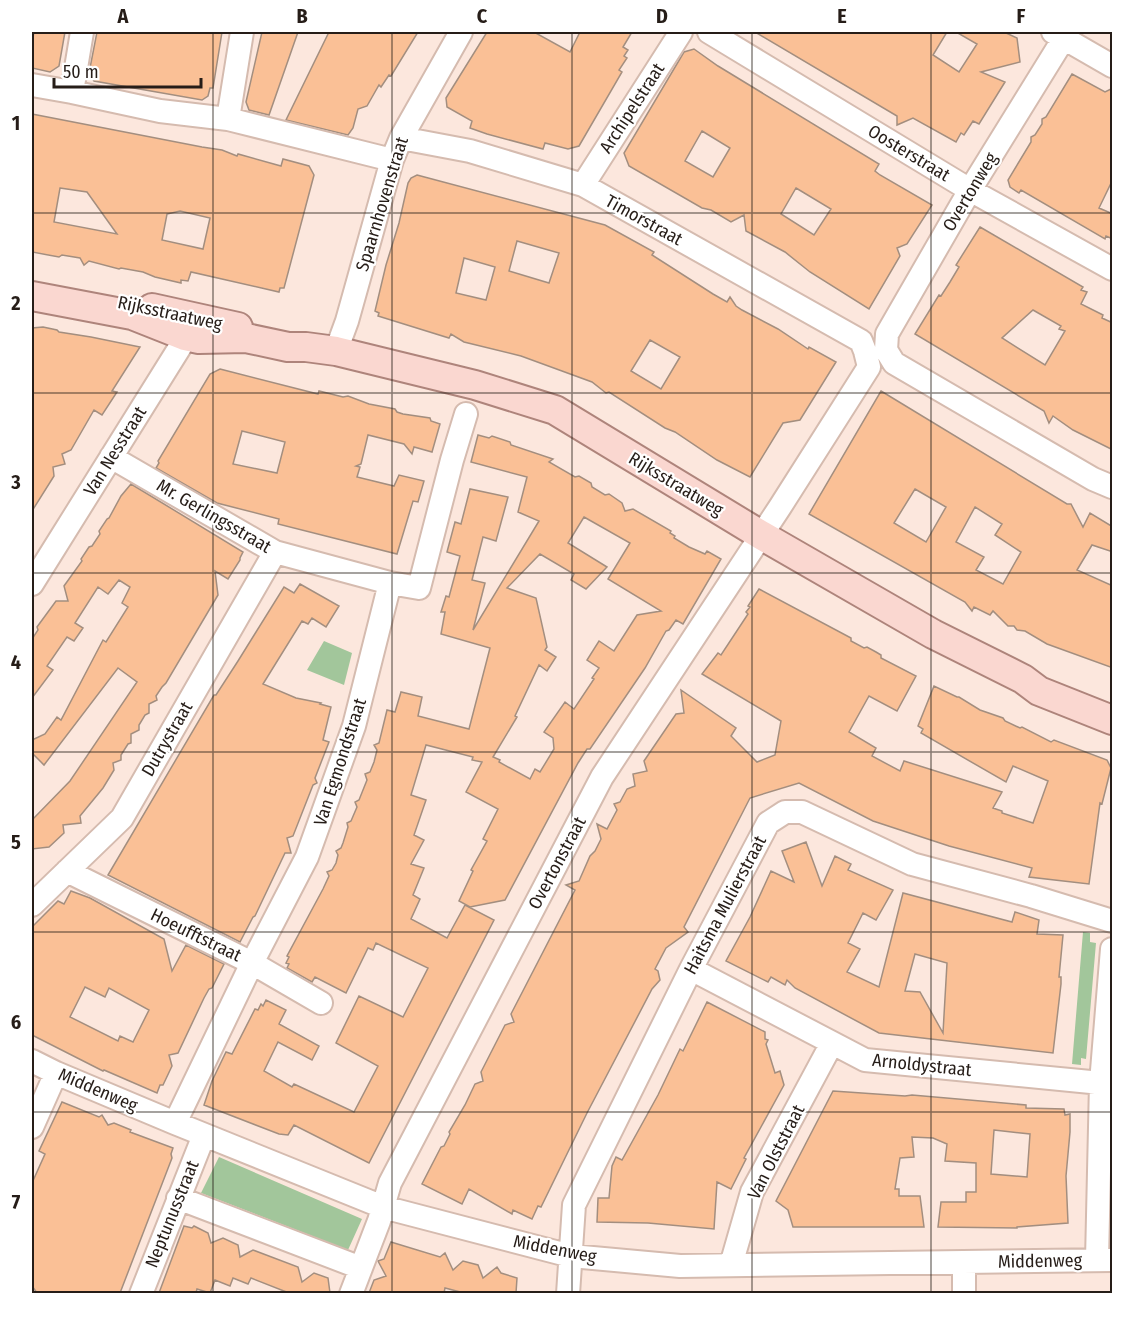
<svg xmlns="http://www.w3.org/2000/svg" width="1144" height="1325" font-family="'Fira Sans Condensed',sans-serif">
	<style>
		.green { fill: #a2c69b }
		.building { fill: #fac096; stroke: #a38e7f; stroke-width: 1.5; fill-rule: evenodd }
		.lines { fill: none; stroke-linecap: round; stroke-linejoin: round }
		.minor-casing { stroke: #d5bbaf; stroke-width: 26 }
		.major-casing { stroke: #ae847b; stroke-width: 32 }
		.minor { stroke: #fff; stroke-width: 22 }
		.major { stroke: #fad7d0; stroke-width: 28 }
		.grid { fill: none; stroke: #261d18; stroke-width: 1.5; stroke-opacity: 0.55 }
		.labels { text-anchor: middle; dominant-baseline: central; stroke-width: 4.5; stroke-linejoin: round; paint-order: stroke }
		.street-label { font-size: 18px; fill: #261d18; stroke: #fff }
		.neatline { fill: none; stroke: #261d18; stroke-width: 2 }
		.grid-label { font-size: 20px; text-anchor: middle; font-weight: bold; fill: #261d18 }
	</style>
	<rect width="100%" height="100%" fill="#fce7dd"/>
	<path class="green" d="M324,641L352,653L344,685L307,670Z
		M1083,932L1090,933V942L1096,943L1086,1059L1081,1058V1065L1072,1064Z
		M219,1157L362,1219L348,1250L201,1193Z"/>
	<path class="building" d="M34,32H65L59,66L50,72L32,68V42Z
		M97,32H222L213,88H210L208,96L202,100L94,81L89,73Z
		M262,32H298L269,115L249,110L246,102Z
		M329,32H418L391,76L389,75L381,87L379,85L367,106L358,109L353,128L348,135L286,120Z
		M487,32H534L570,52L580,32H632L623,47L628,50L624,56L627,58L619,70L622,72L579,146L568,149L545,143L543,149L487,134L470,128L472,121L447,107L446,98Z
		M755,32H947L933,55L959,72L977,44L956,32H1004L1017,38L1020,62L981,72L1005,82L979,124L973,121L964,135L961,133L956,142L913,118L897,125V116Z
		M694,49L718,66L879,164L875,171L880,175L932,205L907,244L897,248L900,256L869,309L810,272L785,252L746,231L744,215L731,222L711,210L702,208L629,166L624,153L684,52ZM702,131L730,148L713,177L685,161ZM796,188L831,209L814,235L781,214Z
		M1072,74L1105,92L1113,88V179L1099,208L1113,214V239L1106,236L1105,239L1021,190L1019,193L1010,187L1008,180L1031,142V137L1035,135L1042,124V119L1046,117Z
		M32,114L202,147L222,150L237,156L238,154L281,166L283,159L309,166L314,175L284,288H280L279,292L191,272L188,281L181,280V283L155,277L143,272L121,268L119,269L89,261L84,265L80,258L62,255L59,257L32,252ZM60,188L87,192L117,234L54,222ZM180,211L210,218L203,249L162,240L167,214Z
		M417,175L605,225L654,252L652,255L713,294L727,302L730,297L736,306L742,310L778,329L808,349L809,347L836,362L800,420L783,423L750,477L717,460L675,432L665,428L609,392L606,393L592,382L521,356L464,342L451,334L449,338L378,316L379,313L375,311L386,265L399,223L408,183L411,178ZM517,241L559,253L549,283L509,271ZM464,258L495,267L486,300L456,293ZM650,340L680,357L661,389L631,371Z
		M980,227L1083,287L1081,290L1087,292L1081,304L1103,315L1102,318L1113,323V450L1073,430L1053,416L1049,423L1044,411L915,334L939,295L941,296L950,282L959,267L956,265ZM1033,310L1061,326L1059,329L1065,331L1045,365L1002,338Z
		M43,327L57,330L59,332L91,337L140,347L112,391L117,392L102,415L94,410L71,450L62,454L65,464L53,467L54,476L32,511V328Z
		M220,369L318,394L319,391L343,397L348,396L369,404L395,409L397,412L403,414L430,418L431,421L440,424L432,452L414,447L412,454L404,444L368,435L361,464L356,466L360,467L357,477L394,486L399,475L424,481L418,502L413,501L397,554L278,524L279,519L217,503L156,468L159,463L158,461L210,374ZM242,431L285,442L277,473L233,464Z
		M881,391L1067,504H1071L1083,527L1090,513L1113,527V552L1092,545L1077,570L1113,586V668L1047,644L1025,631L1017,630L1014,626H1008L993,611L990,615L974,607L972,611L965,602L809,514ZM915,489L946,507L926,542L894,523ZM975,507L1002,524L995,535L1021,552L1003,584L976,570L984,557L956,542Z
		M478,435L489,438L492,436L510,442L511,445L553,459L549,462L575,477L579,476L591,483L592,487L605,495L609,494L622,503L625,511L633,509L671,531L670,533L675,536L674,538L689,547L705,554L707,551L721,559L683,624L676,620L669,630L666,631L645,668L590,749H587L578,763L505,900L470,907L459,901L473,871L471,870L487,841L483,839L498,809L466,792L482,762L472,760L473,757L426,745L411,795L426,800L414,835L424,840L411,864L424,868L413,895L420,899L411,919L447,938L465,905L494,920L369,1163L294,1125L288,1135L279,1134L204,1105L212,1081L226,1052L232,1054L255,1009L258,1010L261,1004L263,1006L266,1000L286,1010L279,1024L319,1046L312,1060L278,1042L264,1071L292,1087L294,1084L354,1112L378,1066L336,1043L359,996L403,1017L428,968L376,943L373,950L368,948L346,993L315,977L312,982L287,968L289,964L286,963L289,957L287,956L323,889L329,876L327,872L332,870L336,863L338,855L336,851L341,848L343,843L348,827L347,823L351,821L357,807L355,802L359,800L367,780L365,774L370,772L374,762L377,750L374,745L379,743L387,710L395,712L401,692L422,697L418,716L469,729L490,648L441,634L445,612H441L446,596L449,597L460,556L447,552L455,522L461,524L470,489L508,497L496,541L483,537L472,580L485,583L473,630L539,521L518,512L527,477L471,462ZM584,517L630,543L608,579L661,611L637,615L614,651L599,641L587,660L599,668L592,678L594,679L574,709L565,702L544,732L553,738L554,749L540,772L535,769L530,779L499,762L500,760L493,757L517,717L515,716L539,665L547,671L556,657L545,650L547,647L536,598L507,588L540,554L574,574L571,580L586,589L607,567L568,543Z
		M131,484L243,552L240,558V560L228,579L215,571L218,595L166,683L162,687L156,696L157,700L149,704V713L145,715L139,725V730L131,734V743L128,744L121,755V760L113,763L114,770L103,788L80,816L81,823L63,825L64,833L49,847L32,849V820L70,781L137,682L118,668L44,765L32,753V740L45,734L57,717L61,720L103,640L106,642L128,607L122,603L130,587L119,580L108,594L98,587L75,623L83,628L74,641L67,637L47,666L53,670L32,698V639L38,630L37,627L56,601H68L64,586L82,561L81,559L89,547L92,546L100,534L99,531L107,519L109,518L121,496Z
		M300,584L339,606L326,627L312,618L308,624L302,621L263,684L296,698L321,703L320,704L331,707L323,740L329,742L315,778L317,783L313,785L293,836L287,838L291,853H285L255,916L253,917L240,942L108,875L214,695H216L238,661L284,587L294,593Z
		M759,589L851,638V641L864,648L867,647L876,652L881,655V658L916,676L897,711L869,696L849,732L876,748L872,756L900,771L904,761L1002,792L993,808L1002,811V813L1033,823L1048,781L1013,766L1006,782L921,733L923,729L918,726L934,686L957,697H959L980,710L1003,718L1005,721L1020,728L1022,727L1051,742L1054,740L1107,760L1111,768L1102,804L1100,803L1089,884L1029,877L1032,868L949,846L873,821L799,783L750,798L684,927L688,932L666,948L655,969L658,971L660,980L652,989L587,1113L541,1207L538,1206L532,1219L513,1210L512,1214L469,1189L462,1204L422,1184L441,1147L444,1146L450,1134L449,1132L465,1105L475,1084L483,1081L481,1072L505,1025L514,1022L511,1014L575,890L566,885L579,881L590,856L595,851L601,839L597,824L607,829L617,810L614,804L620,802L627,789L635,786L633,774L647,771L644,761L676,714L684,713L681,690L736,728L731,736L757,762L775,755L781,721L702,674L718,653L721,655L748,614L746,612L750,607L748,606Z
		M806,842L822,886L835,856L851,864L848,870L893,890L876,920L863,913L848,943L860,949L847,972L879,987L903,893L1012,922L1015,912L1039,920L1037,934L1063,935L1059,977H1061V984L1053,1053L879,1033L795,988L787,980L785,985L771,977L768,982L726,961L750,917L771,871L794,882L782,851ZM915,954L947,963L943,1033L920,992L905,991Z
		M71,891L90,898L164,939L172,971L186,945L224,964L212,988L209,989L204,998L178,1053L169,1055L172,1066L163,1085H160L157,1093L104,1070L103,1071L32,1035V927L58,901L64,904ZM85,987L105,997L109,988L149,1010L133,1042L120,1036L118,1041L70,1017Z
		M707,1002L765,1032V1039L768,1040L766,1044L775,1073L780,1071L784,1085L744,1158L746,1159L731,1189L717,1182L714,1229L648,1223L597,1222L598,1198H609L612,1166L616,1157L622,1160L658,1095L680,1049L683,1051Z
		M833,1091L905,1096L912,1095L1026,1105V1108L1064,1109L1065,1115L1070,1114V1132L1066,1176L1068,1223L1017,1227V1228L938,1227L941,1202H966V1192H976V1163L945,1161L947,1144L933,1138L912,1137L914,1157L900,1158L895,1189H899V1196H920L924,1227H793L788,1210L776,1201ZM994,1130L1030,1134L1027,1177L991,1174Z
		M62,1102L99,1117L102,1115L108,1125L114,1123L131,1130L130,1132L173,1148L171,1154L172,1158L120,1293H37L32,1286V1183L45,1154L39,1151Z
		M184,1226L192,1228L194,1226L208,1233L211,1243L223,1238L238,1245L240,1257L253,1250L298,1267L302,1282L314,1273L328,1278L330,1293H289L251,1278L248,1284L233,1278L230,1286L215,1280L210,1293L197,1289L196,1293H159Z
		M391,1242L440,1257L445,1253L453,1270L463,1261L478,1265L483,1278L497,1267L501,1273L517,1278L516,1293H464L445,1288L444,1293H369L374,1280L386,1276L378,1261L384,1259Z"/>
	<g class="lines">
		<g class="minor-casing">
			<path id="minor" d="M709,32L970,190L1112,269
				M1053,32L1112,66
				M1064,38L970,190L887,334L886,350L894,363L1093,479L1112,487
				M32,85L72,92L160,111L228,119L392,160
				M72,92L82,32
				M228,119L242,32
				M583,185L681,32
				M336,351L347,321L392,160L401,138L461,32
				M111,457L275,552L390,583
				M32,584L180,347L192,322
				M67,871L252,963L321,1003
				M32,905L122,818L275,552
				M691,969L865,1060L1101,1083
				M32,1061L56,1073L175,1123L383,1207L571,1256L680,1266L1112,1260
				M175,1123L252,963L307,857L354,726L390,583L419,588L452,460L466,414
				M32,1127L56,1073
				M178,1198L361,1268
				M1097,1260L1101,1083L1112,949
				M964,1262V1294
				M731,1265L752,1192L832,1043
				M141,1294L204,1135
				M351,1294L379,1221L390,1183L602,777L780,507L869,367L865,351L861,341L583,185L470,151L401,138
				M568,1294L574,1205L691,969L768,823L785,812H802L912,864L1031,896L1112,921"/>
		</g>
		<g class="major-casing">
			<path id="major" d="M32,296L132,315L185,336L199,339L246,338L288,347H306L336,351L475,385L555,410L761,535L933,634L1023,679L1039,691L1112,720
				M152,308L238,327"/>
		</g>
		<use href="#minor" class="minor"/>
		<use href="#major" class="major"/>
	</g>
	<path class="grid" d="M213,32V1294M392,32V1294M572,32V1294M752,32V1294M931,32V1294M32,213H1112M32,393H1112M32,573H1112M32,752H1112M32,932H1112M32,1112H1112"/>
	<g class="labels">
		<g class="street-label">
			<text transform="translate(632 108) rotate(-57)">Archipelstraat</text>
			<text transform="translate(909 153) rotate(31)">Oosterstraat</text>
			<text transform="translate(970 192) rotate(-59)">Overtonweg</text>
			<text transform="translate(382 204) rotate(-73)">Spaarnhovenstraat</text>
			<text transform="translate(644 220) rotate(29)">Timorstraat</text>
			<text transform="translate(170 313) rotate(12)">Rijksstraatweg</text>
			<text transform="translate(115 451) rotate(-58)">Van Nesstraat</text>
			<text transform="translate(676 484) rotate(31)">Rijksstraatweg</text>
			<text transform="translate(214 516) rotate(30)">Mr. Gerlingsstraat</text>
			<text transform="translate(167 739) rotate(-60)">Dutrystraat</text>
			<text transform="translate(340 762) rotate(-72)">Van Egmondstraat</text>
			<text transform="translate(557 863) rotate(-62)">Overtonstraat</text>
			<text transform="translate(725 905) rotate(-62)">Haitsma Mulierstraat</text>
			<text transform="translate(196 935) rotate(26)">Hoeufftstraat</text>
			<text transform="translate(922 1065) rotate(6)">Arnoldystraat</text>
			<text transform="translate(98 1090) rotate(23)">Middenweg</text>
			<text transform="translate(776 1152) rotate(-63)">Van Olststraat</text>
			<text transform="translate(172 1214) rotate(-68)">Neptunusstraat</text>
			<text transform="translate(555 1249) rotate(11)">Middenweg</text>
			<text transform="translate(1040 1261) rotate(-1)">Middenweg</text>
		</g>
	</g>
	<rect width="1144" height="1325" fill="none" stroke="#ffffff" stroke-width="66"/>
	<path d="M54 78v9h147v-9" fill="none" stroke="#261d18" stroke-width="3"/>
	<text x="63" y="78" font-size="18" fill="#261d18" stroke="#ffffff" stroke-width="4.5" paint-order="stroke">50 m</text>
	<rect x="33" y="33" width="1078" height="1259" class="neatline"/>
	<g class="grid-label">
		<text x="123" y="23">A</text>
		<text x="302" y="23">B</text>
		<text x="482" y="23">C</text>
		<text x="662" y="23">D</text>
		<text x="842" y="23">E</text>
		<text x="1021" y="23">F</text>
		<text x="16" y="130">1</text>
		<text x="16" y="310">2</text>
		<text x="16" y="489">3</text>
		<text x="16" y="669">4</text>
		<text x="16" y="849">5</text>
		<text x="16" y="1029">6</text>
		<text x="16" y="1209">7</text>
	</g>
</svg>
